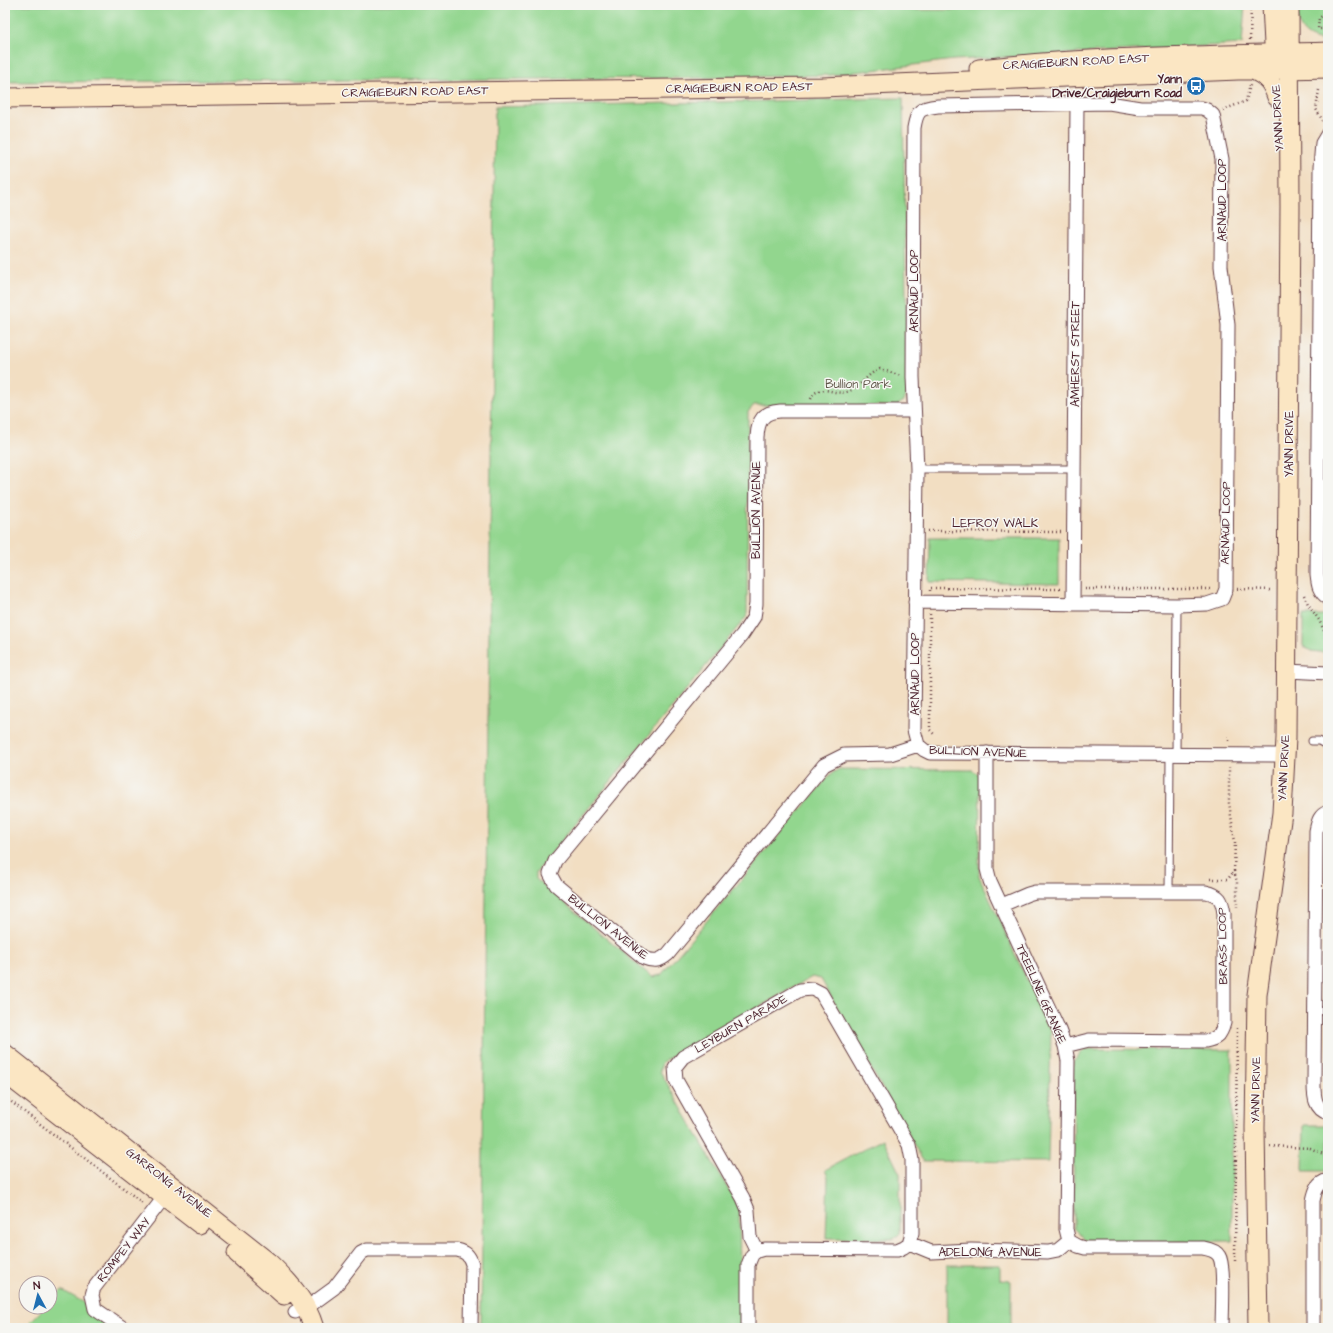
<svg xmlns="http://www.w3.org/2000/svg" width="1333" height="1333" font-family="'Architects Daughter',sans-serif">
	<style>
		.green { fill: #92d68e; stroke: #6e7a5c }
		.lines { fill: none; stroke-linecap: round; stroke-linejoin: round }
		.lane-casing { stroke: #633c42; stroke-width: 9 }
		.street-casing { stroke: #633c42; stroke-width: 15 }
		.secondary-casing { stroke: #633c42; stroke-width: 21 }
		.path { stroke: #633c42; stroke-width: 2.5; stroke-dasharray: 1 3; stroke-linecap: butt }
		.lane { stroke: #fff; stroke-width: 7 }
		.street { stroke: #fff; stroke-width: 13 }
		.secondary { stroke: #fbe6c3; stroke-width: 19 }
		.labels { text-anchor: middle; dominant-baseline: central; stroke-width: 3; stroke-linejoin: round; paint-order: stroke }
		.street-label { font-size: 12px; fill: #4a1f2b; stroke: #f6f6f2 }
		.poi-label { font-size: 12px; font-weight: bold; fill: #4a1f2b; stroke: #f6f6f2; text-anchor: end }
		.park-label { font-size: 12px; fill: #605649; stroke: #f6f6f2 }
	</style>
	<rect width="100%" height="100%" fill="#f6f6f2"/>
	<filter id="ink" filterUnits="userSpaceOnUse"><feTurbulence type="fractalNoise" baseFrequency=".025" numOctaves="2"/><feDisplacementMap in="SourceGraphic" scale="8" xChannelSelector="R" yChannelSelector="G"/><feConvolveMatrix kernelMatrix="1 2 1 2 8 2 1 2 1" color-interpolation-filters="sRGB"/></filter>
	<filter id="wash" filterUnits="userSpaceOnUse"><feTurbulence type="fractalNoise" baseFrequency=".012" numOctaves="4" result="noise"/><feDisplacementMap in="SourceGraphic" scale="16" xChannelSelector="R" yChannelSelector="G"/><feGaussianBlur stdDeviation="0.9" result="paint"/><feColorMatrix in="noise" values="0 0 0 0 0 0 0 0 0 0 0 0 0 0 0 0 0 1.4 0 .05"/><feComposite in="paint" operator="in"/></filter>
	<g filter="url(#wash)">
		<rect width="100%" height="100%" fill="#f2dec2"/>
		<path class="green" d="M5,5H908L910,10H952L1040,5H1245L1242,44L954,60L831,75L704,78L5,82Z
			M1297,5H1328V42C1303,38 1297,30 1297,5Z
			M903,98L907,363V394L904,401L896,406L754,405L748,412L747,616L536,872V879L652,977L661,975L831,774L839,769L973,770L980,777L979,876L1051,1032L1048,1162L923,1161L821,979L812,977L662,1062L660,1071L739,1208L741,1328H481L495,107Z
			M930,538H1059V584L929,582Z
			M1303,615H1328V653L1311,651L1303,646Z
			M1085,1049L1232,1050V1241L1088,1242L1074,1228L1073,1062Z
			M1304,1125H1328V1171H1303Z
			M883,1139L900,1174V1233L894,1239L826,1238L828,1177L825,1170Z
			M947,1265H1000V1280L1011,1281V1327L1044,1328L947,1326Z
			M62,1290L95,1309L123,1328H24L45,1307H50V1302Z"/>
	</g>
	<g filter="url(#ink)">
		<g class="lines">
			<g class="lane-casing">
				<path id="lane" d="M917,469H1075
					M1312,741H1319L1328,746
					M1176,755L1177,605
					M1169,892L1170,755"/>
			</g>
			<g class="street-casing">
				<path id="street" d="M1328,133L1322,143L1320,167L1317,575C1318,585 1319,592 1328,598
					M914,411H780C763,412 758,420 757,437L756,604L754,617L742,635L555,861L550,874L556,885L644,958C654,962 660,961 668,954L824,765L844,755L890,754L918,745L924,750L930,753L1285,755
					M915,602L1177,605L1207,604L1222,599L1226,589L1228,325L1221,266L1222,159L1213,115L1207,110L1202,108H1140L1109,103L938,106C920,108 917,110 914,128L913,377L917,469L914,730L918,745
					M1073,604L1077,103
					M1287,671L1328,673
					M987,753V869L990,881L1059,1030L1065,1046L1068,1061L1066,1229L1069,1241L1078,1246L1085,1248H1203C1209,1249 1216,1251 1219,1256C1225,1265 1222,1314 1222,1328
					M1328,812C1319,815 1318,822 1316,831L1314,1085C1314,1097 1315,1109 1328,1113
					M1002,905L1028,894L1035,892H1206C1220,895 1222,900 1224,913V1023C1221,1035 1217,1039 1205,1041L1089,1040L1065,1046
					M757,1251L764,1249L897,1250L904,1247L909,1243L931,1252L971,1250L1048,1252L1058,1250L1069,1241
					M295,1312L312,1304L334,1288L361,1253L367,1250H457C466,1252 469,1255 472,1264L471,1328
					M123,1328L95,1309L92,1295L94,1288L169,1191
					M748,1328V1265L752,1255L757,1251L750,1237L748,1210L743,1198L676,1080L675,1067L683,1057L800,990L813,989L821,993L909,1145L912,1160V1233L909,1243
					M1313,1328V1201C1315,1191 1317,1183 1328,1180"/>
			</g>
			<g class="secondary-casing">
				<path id="secondary" d="M1272,5L1275,64
					M979,69C1095,56 1212,56 1328,52
					M1253,70C1267,76 1272,82 1277,97
					M5,98L822,87L1238,70L1328,68
					M5,1054L269,1263C289,1282 306,1301 314,1328
					M5,1073L200,1224
					M237,1253L284,1295
					M1258,1328L1255,1128L1257,995L1282,813L1286,738L1290,207L1289,5"/>
			</g>
			<path class="path" d="M1328,12L1319,18L1318,29H1328
				M1250,40L1251,5
				M1319,90L1316,109L1324,123
				M1223,110L1246,101L1250,85
				M811,399L813,394C827,385 832,395 846,392C861,388 866,374 880,369L901,376
				M928,531L1061,532
				M1085,589H1210
				M1237,589L1272,590
				M930,591V588L1062,589
				M1304,595L1308,604L1319,620L1328,639
				M930,614V730L935,735
				M1229,736V742
				M1234,871L1237,882V907
				M1210,879H1228L1234,871L1235,842L1229,803V767
				M5,1097L144,1204
				M1270,1146L1310,1148L1328,1156
				M1235,1261L1237,1028"/>
			<use href="#lane" class="lane"/>
			<use href="#street" class="street"/>
			<use href="#secondary" class="secondary"/>
		</g>
	</g>
	<defs>
		<g id="bus-disc" transform="scale(1)"><circle r="9.5" fill="#1f6fb2" stroke="#f6f6f2"/><path d="M-5-6H5V4H4V6H2V4H-2V6H-4V4H-5ZM-3.5-4V0h7V-4ZM-3.5 1.2v1.5H-2V1.2ZM2 1.2v1.5H3.5V1.2Z" fill="#fff"/></g>
	</defs>
	<g fill-rule="evenodd">
		<use href="#bus-disc" x="1196" y="86"/>
	</g>
	<g class="labels">
		<g class="street-label">
			<text transform="translate(1076 62) rotate(-3)">CRAIGIEBURN ROAD EAST</text>
			<text transform="translate(739 88) rotate(-1)">CRAIGIEBURN ROAD EAST</text>
			<text transform="translate(415 92) rotate(-1)">CRAIGIEBURN ROAD EAST</text>
			<text transform="translate(1278 118) rotate(-93)">YANN DRIVE</text>
			<text transform="translate(1222 200) rotate(-90)">ARNAUD LOOP</text>
			<text transform="translate(914 291) rotate(-90)">ARNAUD LOOP</text>
			<text transform="translate(1075 354) rotate(-90)">AMHERST STREET</text>
			<text transform="translate(1289 444) rotate(-90)">YANN DRIVE</text>
			<text transform="translate(756 510) rotate(-90)">BULLION AVENUE</text>
			<text x="995" y="523">LEFROY WALK</text>
			<text transform="translate(1226 523) rotate(-89)">ARNAUD LOOP</text>
			<text transform="translate(915 674) rotate(-90)">ARNAUD LOOP</text>
			<text transform="translate(978 752) rotate(2)">BULLION AVENUE</text>
			<text transform="translate(1284 768) rotate(-87)">YANN DRIVE</text>
			<text transform="translate(608 927) rotate(38)">BULLION AVENUE</text>
			<text transform="translate(1223 946) rotate(-91)">BRASS LOOP</text>
			<text transform="translate(1041 994) rotate(66)">TREELINE GRANGE</text>
			<text transform="translate(741 1024) rotate(-30)">LEYBURN PARADE</text>
			<text transform="translate(1256 1090) rotate(-89)">YANN DRIVE</text>
			<text transform="translate(169 1183) rotate(38)">GARRONG AVENUE</text>
			<text transform="translate(124 1250) rotate(-52)">ROMPEY WAY</text>
			<text x="990" y="1252">ADELONG AVENUE</text>
		</g>
		<g class="poi-label">
			<text x="1182" y="79">Yann<tspan x="1182" dy="14">Drive/Craigieburn Road</tspan></text>
		</g>
		<g class="park-label">
			<text x="858" y="384">Bullion Park</text>
		</g>
	</g>
	<rect width="1333" height="1333" fill="none" stroke="#f6f6f2" stroke-width="20"/>
	<g transform="translate(38 1295) rotate(353)"><circle r="19" fill="#f6f6f2" stroke="#b1a0a2"/>
	<path d="M0-3L7 15L0 10L-7 15Z" fill="#1f6fb2"/>
	<text y="-6" font-size="11" font-weight="bold" text-anchor="middle" fill="#4a1f2b">N</text>
	</g>
</svg>
